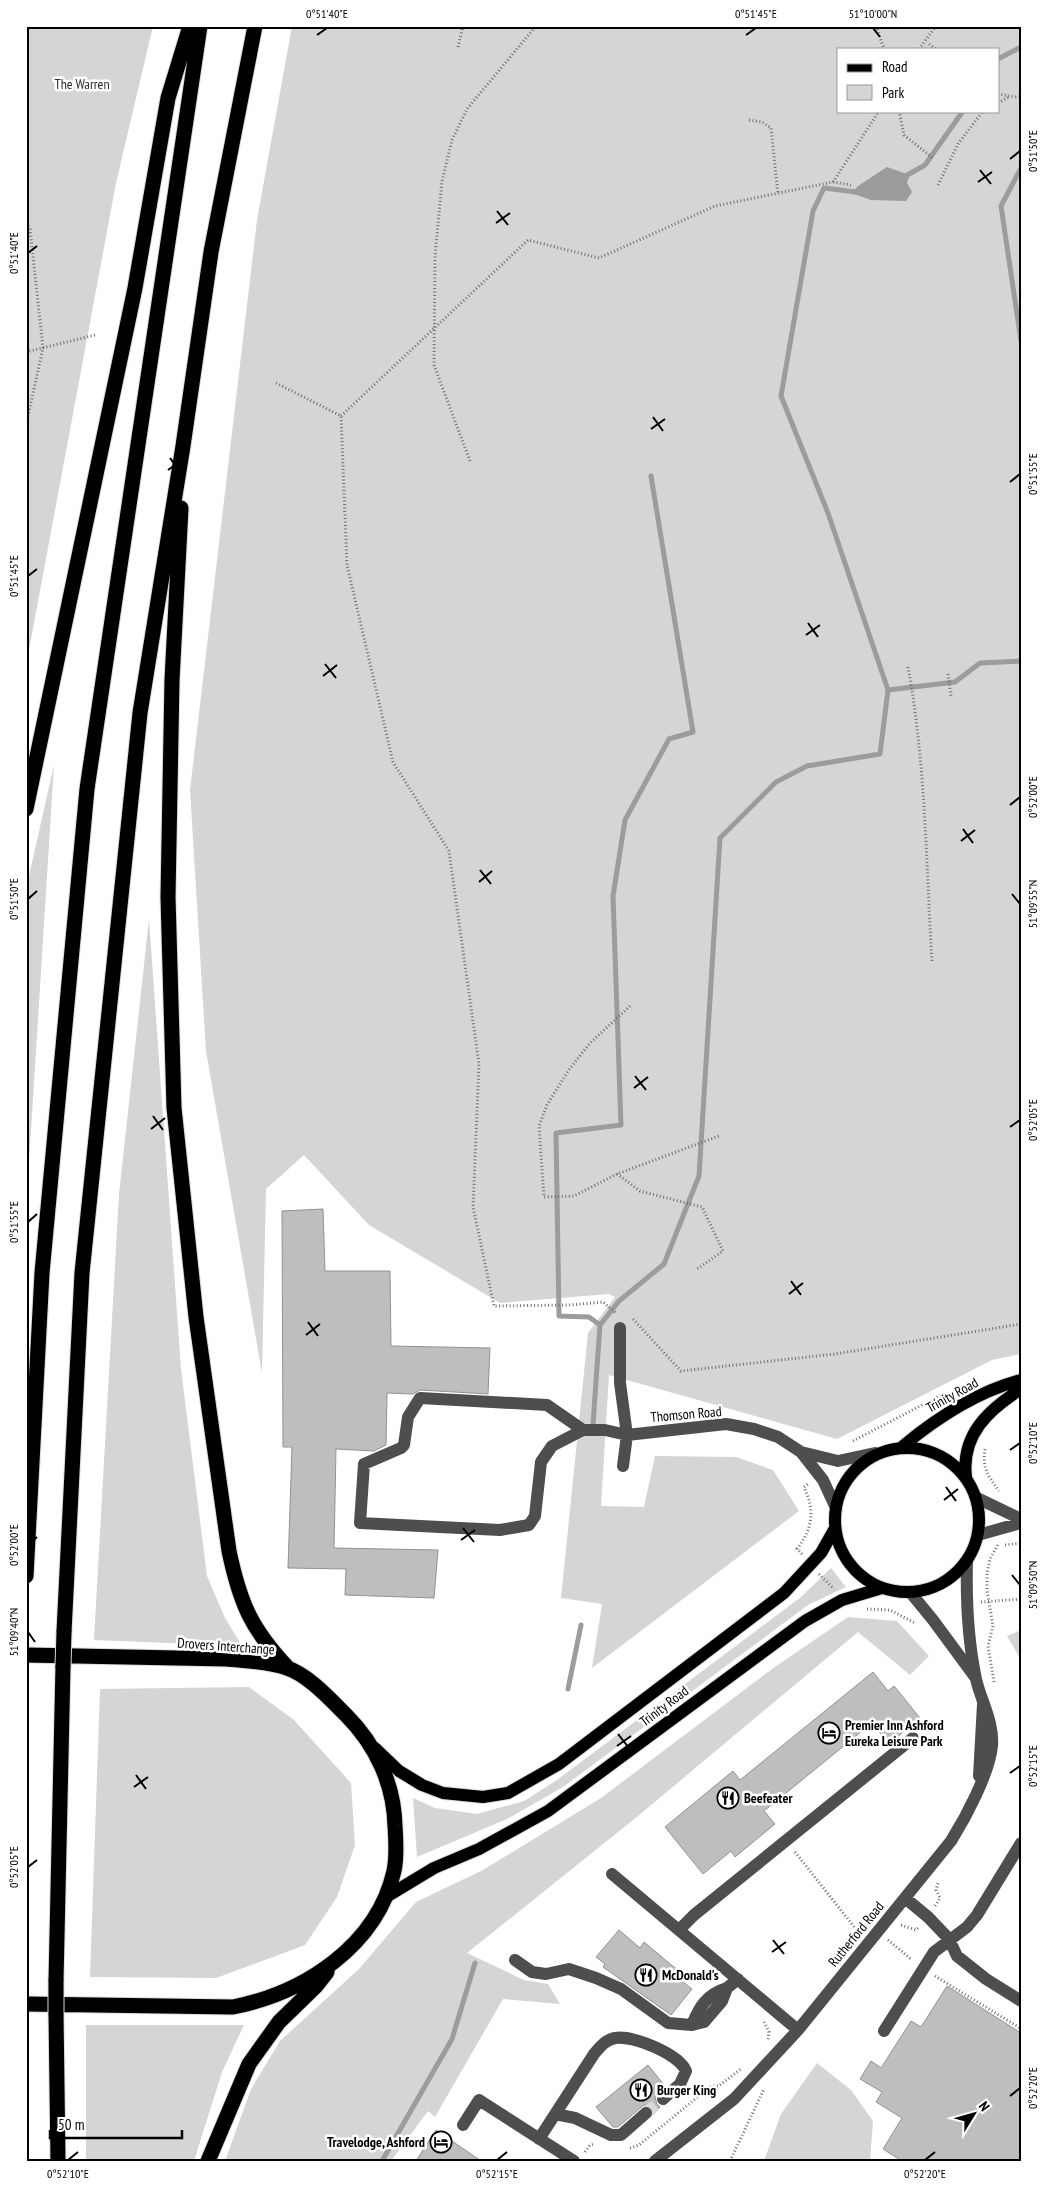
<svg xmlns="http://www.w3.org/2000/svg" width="1047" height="2187" font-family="'PT Sans Narrow',sans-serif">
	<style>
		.green { fill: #d5d5d5; fill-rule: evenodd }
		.water { fill: #9c9c9c }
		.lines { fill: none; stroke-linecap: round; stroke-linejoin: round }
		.stream { stroke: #9c9c9c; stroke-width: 5 }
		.building { fill: #bebebe; stroke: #929292 }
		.minor-tunnel { stroke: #d9d9d9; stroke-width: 12; stroke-dasharray: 12 6; stroke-linecap: butt }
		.major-casing { stroke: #dbdbdb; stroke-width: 14 }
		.highway-casing { stroke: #dbdbdb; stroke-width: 17 }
		.path { stroke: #707070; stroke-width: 3; stroke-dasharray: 1 2.5; stroke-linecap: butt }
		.minor { stroke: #4e4e4e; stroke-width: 12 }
		.major { stroke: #000; stroke-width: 12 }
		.highway { stroke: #000; stroke-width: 15 }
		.highway-bridge-casing { stroke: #dbdbdb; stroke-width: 17; stroke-linecap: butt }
		.highway-bridge { stroke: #000; stroke-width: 15 }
		.ticks { fill: none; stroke: #000; stroke-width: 2 }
		.labels { text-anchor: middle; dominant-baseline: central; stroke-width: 5; stroke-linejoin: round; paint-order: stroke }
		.park-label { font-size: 14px; fill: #2c2c2c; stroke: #fff }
		.street-label { font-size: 14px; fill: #000; stroke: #fff }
		.poi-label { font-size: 14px; font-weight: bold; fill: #000; stroke: #fff; text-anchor: start }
		.neatline { fill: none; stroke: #000; stroke-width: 2 }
		.ticks-label { font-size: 12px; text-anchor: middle; fill: #000 }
	</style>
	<rect width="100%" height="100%" fill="#fff"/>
	<path class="green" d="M26,26H153L116,183L26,666Z
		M292,26H1021V1354L992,1360L837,1439L609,1375L601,1506L644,1507L655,1456L736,1457L773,1470L799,1511L592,1668L602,1604L561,1598L588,1333L615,1297L609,1294L500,1303L369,1225L304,1155L266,1189L262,1373L206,1051L190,790L257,220ZM838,49H998V111H838Z
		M54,765L26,1210V889Z
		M149,919L181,1369L207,1576L225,1618L242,1646L94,1640L119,1194Z
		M831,1568L846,1587L808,1605L563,1787L507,1819L417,1857L413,1798L435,1808L477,1814L524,1801L557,1780L801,1597Z
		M848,1617L897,1621L929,1656L910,1675L858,1632L638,1816L467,1953L524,1980L548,1984L560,2004L503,1999L435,2117L428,2111L391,2161H225L251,2089L280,2041L359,1969L416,1902L483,1870L601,1798L772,1669Z
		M1021,1630V1660L1007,1636Z
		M249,1687L294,1720L351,1783L355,1845L337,1897L305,1945L216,1978L90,1977L100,1689Z
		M86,2025H244L222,2072L194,2161H86Z
		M817,2063L851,2090L873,2121L870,2161H764L781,2114Z"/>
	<path class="water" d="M887,167L904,173L909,177L907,183L912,192L906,201L871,200L851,193L858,186Z"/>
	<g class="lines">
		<path class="stream" d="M998,59L1021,47
			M1021,168L1001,206L1021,341
			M902,178L925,165L963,111
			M888,690L955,682L980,663L1021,661
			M600,1325L589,1317L559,1316L556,1133L621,1125L613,896L625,820L669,739L693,732L651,476
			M593,1424L600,1325L619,1301L664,1264L699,1176L720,838L776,782L807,766L880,754L888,690L828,513L781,396L813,211L824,188L856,192
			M568,1689L581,1625
			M382,2161L452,2039L475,1963"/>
	</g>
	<path class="building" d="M323,1209L325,1271H390L391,1346L490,1348L488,1394L420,1390L413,1394L387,1393L386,1445L374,1451L336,1449L334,1548L438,1550L434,1598L345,1595L346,1569L288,1568L292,1447H283L282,1211Z
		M873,1672L888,1691L894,1686L920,1718L889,1744L872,1723L764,1811L775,1824L735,1857L731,1851L703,1874L665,1827L733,1771L740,1780Z
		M619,1930L640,1948L644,1942L681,1973L677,1977L692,1989L671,2015L603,1967L605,1964L596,1957Z
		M947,1986L1021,2033V2161H902L883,2149L902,2118L876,2102L882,2092L860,2079L871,2061L881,2068L911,2021L921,2027Z
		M648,2065L665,2086L655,2097L657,2104L660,2107L654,2112L649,2106L644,2105L618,2127H613L596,2107Z
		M436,2130L481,2161H416Z"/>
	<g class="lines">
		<path class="minor-tunnel" d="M646,2113L663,2099"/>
		<g class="major-casing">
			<path id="major" d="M903,1446C938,1417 976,1392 1021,1380
				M835 1520a72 72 0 1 1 144 0a72 72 0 1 1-144 0Z
				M966,1477C961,1435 988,1410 1021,1389
				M375,1748L399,1771L422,1785L443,1793L483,1797L508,1793L559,1764L784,1593L821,1553L834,1530
				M386,1897L434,1868L479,1849L548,1811L805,1621L842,1600L882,1588"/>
		</g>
		<g class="highway-casing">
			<path id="highway" d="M181,508L172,680L168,897L174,1108L196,1317L229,1551C240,1603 251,1629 288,1668
				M26,809L135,288L168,98L190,26
				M26,1576L42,1273L87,789L200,26
				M64,1632L82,1273L140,713L183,446L211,252L255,26
				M26,1655L227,1659C247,1661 269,1661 287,1668C307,1674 331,1700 346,1715C376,1745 394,1784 395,1826C396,1840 397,1857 394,1871C377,1946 304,1993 233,2007L26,2004
				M56,1981L63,1666
				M56,2013L58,2161
				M208,2161L249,2064L279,2022L316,1986L327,1972"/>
		</g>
		<path class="path" d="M876,26L884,49
			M929,44L936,49
			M458,47L463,26
			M919,49L936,26
			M998,94L1015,97L1021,96
			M998,103L1009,97
			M899,111L904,135L934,159
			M749,120L762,122L771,128L778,194
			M833,182L879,111
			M938,185L958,144L983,111
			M26,223L30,229L43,348L26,425
			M26,239L29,232
			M26,352L95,335
			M276,383L341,416L347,565L393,762L449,851L479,1064L473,1207L494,1306L571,1305L603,1302L617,1314
			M341,416L528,240L599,258L715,206L833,182L851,185
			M470,461L434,365L435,256L442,181L452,140L467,109L536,26
			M908,667C926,765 926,864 932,963
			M948,674L951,696
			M630,1006L590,1043L568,1071L547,1105L539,1126L544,1197L574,1196L617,1174L719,1136
			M617,1174L640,1191L702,1207L723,1251L697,1269
			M633,1319L681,1371L835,1354L1021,1324
			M853,1441L943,1394L946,1398
			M985,1449C982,1468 988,1476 999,1491
			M1005,1545L1021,1543
			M802,1554L797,1549C813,1528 815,1511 804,1487L808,1484
			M819,1574L834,1589
			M981,1602L1021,1599
			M867,1609L890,1610L915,1623
			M994,1682L988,1646L993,1626L987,1590V1573L990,1559L999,1543
			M795,1852L859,1933
			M935,1906L940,1898L936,1890L938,1883
			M901,1925L916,1930L919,1927
			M888,1940L912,1960
			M935,1976L1020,2028
			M764,2022L769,2032L768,2040
			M720,2085L741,2069
			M630,2148L639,2145L711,2086H720
			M585,2152L590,2145L595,2144
			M730,2161L764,2089"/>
		<path class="minor" d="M620,1328V1383L627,1435L623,1466
			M583,1430L547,1405L420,1398L408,1417L404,1445L401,1448L364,1464L360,1523L500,1530L529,1525L535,1516L541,1462L552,1446L583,1430H605L627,1435L726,1424L754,1429L778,1437L801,1452L838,1461L875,1453
			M801,1452L823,1480L835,1506
			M977,1498L1021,1519
			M978,1535L1021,1523
			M910,1592L933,1620L975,1677
			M979,1776L983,1704
			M612,1874L798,2030
			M905,1898L928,1917L949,1939L957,1956L986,1979L1021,2001
			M679,1930L694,1915L913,1738
			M515,1960L532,1972L546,1974L569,1969L596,1978L621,1989L668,2023L692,2025L704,2022L722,2001L727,1988L738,1979
			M692,2025C699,2007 707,1994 727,1988
			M884,2031L934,1952L967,1927L977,1915L1021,1843
			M555,2114L575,2118L611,2135H621L646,2113
			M463,2125L479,2100L574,2161
			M539,2139L594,2054C600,2047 605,2040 615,2038C633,2035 679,2054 686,2071L680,2084L663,2099
			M655,2161L734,2099L798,2030L951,1841C966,1817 989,1774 992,1746C994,1722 981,1701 976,1679C968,1641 966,1600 967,1561"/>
		<use href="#major" class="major"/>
		<use href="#highway" class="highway"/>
		<g class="highway-bridge-casing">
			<path id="highway-bridge" d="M63,1666L64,1632
				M56,2013V1981"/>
		</g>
		<use href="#highway-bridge" class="highway-bridge"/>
	</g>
	<path class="ticks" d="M873,28L880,37M317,35L327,28M746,35L756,28M1010,159L1020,151M980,170L991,184M978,182L992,172M497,211L508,225M496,223L510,213M28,253L37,246M653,417L663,431M651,429L665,419M170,458L180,472M168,470L182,460M1010,482L1020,474M28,576L37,569M808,623L818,637M806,635L820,625M325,664L336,678M323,676L337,665M1010,805L1020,797M963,829L973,843M961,841L975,830M480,870L491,884M479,882L492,871M1012,894L1020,904M28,899L37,891M635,1076L646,1090M634,1088L648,1077M153,1116L163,1130M1010,1127L1020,1120M151,1129L165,1118M28,1222L37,1214M791,1281L801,1295M789,1294L803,1283M308,1322L318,1336M306,1335L320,1324M1010,1450L1020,1443M946,1487L956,1501M944,1500L958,1489M463,1528L474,1542M461,1540L475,1530M28,1545L37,1537M1012,1575L1020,1585M28,1632L35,1642M618,1734L629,1748M617,1746L631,1736M1010,1773L1020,1766M136,1775L146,1789M134,1787L148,1777M28,1867L37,1860M773,1940L784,1954M772,1952L786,1942M291,1981L301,1995M289,1993L303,1983M1010,2096L1020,2088M68,2160L78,2152M497,2160L507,2152M925,2160L935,2152"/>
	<defs>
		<g id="hotel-ring" transform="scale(1.125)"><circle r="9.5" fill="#fff" stroke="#000" stroke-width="1.5"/><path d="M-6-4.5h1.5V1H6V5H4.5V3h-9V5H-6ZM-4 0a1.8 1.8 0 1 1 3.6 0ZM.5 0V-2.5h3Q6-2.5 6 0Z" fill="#000"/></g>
		<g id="restaurant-ring" transform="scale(1.125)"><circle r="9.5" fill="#fff" stroke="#000" stroke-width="1.5"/><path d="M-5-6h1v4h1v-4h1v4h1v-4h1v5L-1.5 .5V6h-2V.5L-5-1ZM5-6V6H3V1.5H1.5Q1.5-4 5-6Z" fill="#000"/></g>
	</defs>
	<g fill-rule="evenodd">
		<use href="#hotel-ring" x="829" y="1733"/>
		<use href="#restaurant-ring" x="728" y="1798"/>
		<use href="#restaurant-ring" x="646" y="1975"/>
		<use href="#restaurant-ring" x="641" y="2090"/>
		<use href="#hotel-ring" x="441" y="2142"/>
	</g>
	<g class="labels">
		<g class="park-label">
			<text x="82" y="84">The Warren</text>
		</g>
		<g class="street-label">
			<text transform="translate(952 1395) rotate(-29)">Trinity Road</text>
			<text transform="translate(686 1414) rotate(-5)">Thomson Road</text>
			<text transform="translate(226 1646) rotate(4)">Drovers Interchange</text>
			<text transform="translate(664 1706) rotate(-37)">Trinity Road</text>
			<text transform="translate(856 1934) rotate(-51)">Rutherford Road</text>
		</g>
		<g class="poi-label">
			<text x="845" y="1725">Premier Inn Ashford<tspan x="845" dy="16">Eureka Leisure Park</tspan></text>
			<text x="744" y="1798">Beefeater</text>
			<text x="662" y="1975">McDonald's</text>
			<text x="657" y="2090">Burger King</text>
			<text x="425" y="2142" text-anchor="end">Travelodge, Ashford</text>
		</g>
	</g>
	<rect width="1047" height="2187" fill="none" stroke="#ffffff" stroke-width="55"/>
	<rect x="837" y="48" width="162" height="65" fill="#ffffff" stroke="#999999"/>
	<rect x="847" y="64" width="25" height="8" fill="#000000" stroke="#999999"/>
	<text x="882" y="72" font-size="15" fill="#000000">Road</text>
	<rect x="847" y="85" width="25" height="15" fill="#d5d5d5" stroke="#999999"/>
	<text x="882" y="98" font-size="15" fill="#000000">Park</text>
	<g transform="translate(974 2114) rotate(53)" stroke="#ffffff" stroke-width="4" paint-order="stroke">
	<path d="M0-4L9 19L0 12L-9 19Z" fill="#000000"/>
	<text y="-8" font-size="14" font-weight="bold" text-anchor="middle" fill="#000000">N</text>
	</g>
	<path d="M50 2130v8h132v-8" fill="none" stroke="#000000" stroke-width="2.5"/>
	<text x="58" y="2130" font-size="15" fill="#000000" stroke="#ffffff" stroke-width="4" paint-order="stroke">50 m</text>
	<rect x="28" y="28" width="992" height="2132" class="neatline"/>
	<g class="ticks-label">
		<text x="327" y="18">0°51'40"E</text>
		<text x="756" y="18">0°51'45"E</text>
		<text x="873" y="18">51°10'00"N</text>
		<text transform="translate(1033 151) rotate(-90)" y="4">0°51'50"E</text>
		<text transform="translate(14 253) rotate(-90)" y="4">0°51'40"E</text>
		<text transform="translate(1033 474) rotate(-90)" y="4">0°51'55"E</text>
		<text transform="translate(14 576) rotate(-90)" y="4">0°51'45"E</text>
		<text transform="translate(1033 797) rotate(-90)" y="4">0°52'00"E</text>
		<text transform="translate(14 899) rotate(-90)" y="4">0°51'50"E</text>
		<text transform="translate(1033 904) rotate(-90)" y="4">51°09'55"N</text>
		<text transform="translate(1033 1120) rotate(-90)" y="4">0°52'05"E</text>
		<text transform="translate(14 1222) rotate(-90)" y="4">0°51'55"E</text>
		<text transform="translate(1033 1443) rotate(-90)" y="4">0°52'10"E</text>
		<text transform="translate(14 1545) rotate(-90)" y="4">0°52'00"E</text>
		<text transform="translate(1033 1585) rotate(-90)" y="4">51°09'50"N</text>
		<text transform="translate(14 1632) rotate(-90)" y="4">51°09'40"N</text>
		<text transform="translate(1033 1766) rotate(-90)" y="4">0°52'15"E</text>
		<text transform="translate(14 1867) rotate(-90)" y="4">0°52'05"E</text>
		<text transform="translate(1033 2088) rotate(-90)" y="4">0°52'20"E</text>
		<text x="68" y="2178">0°52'10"E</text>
		<text x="497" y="2178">0°52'15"E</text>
		<text x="925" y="2178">0°52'20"E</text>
	</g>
</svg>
